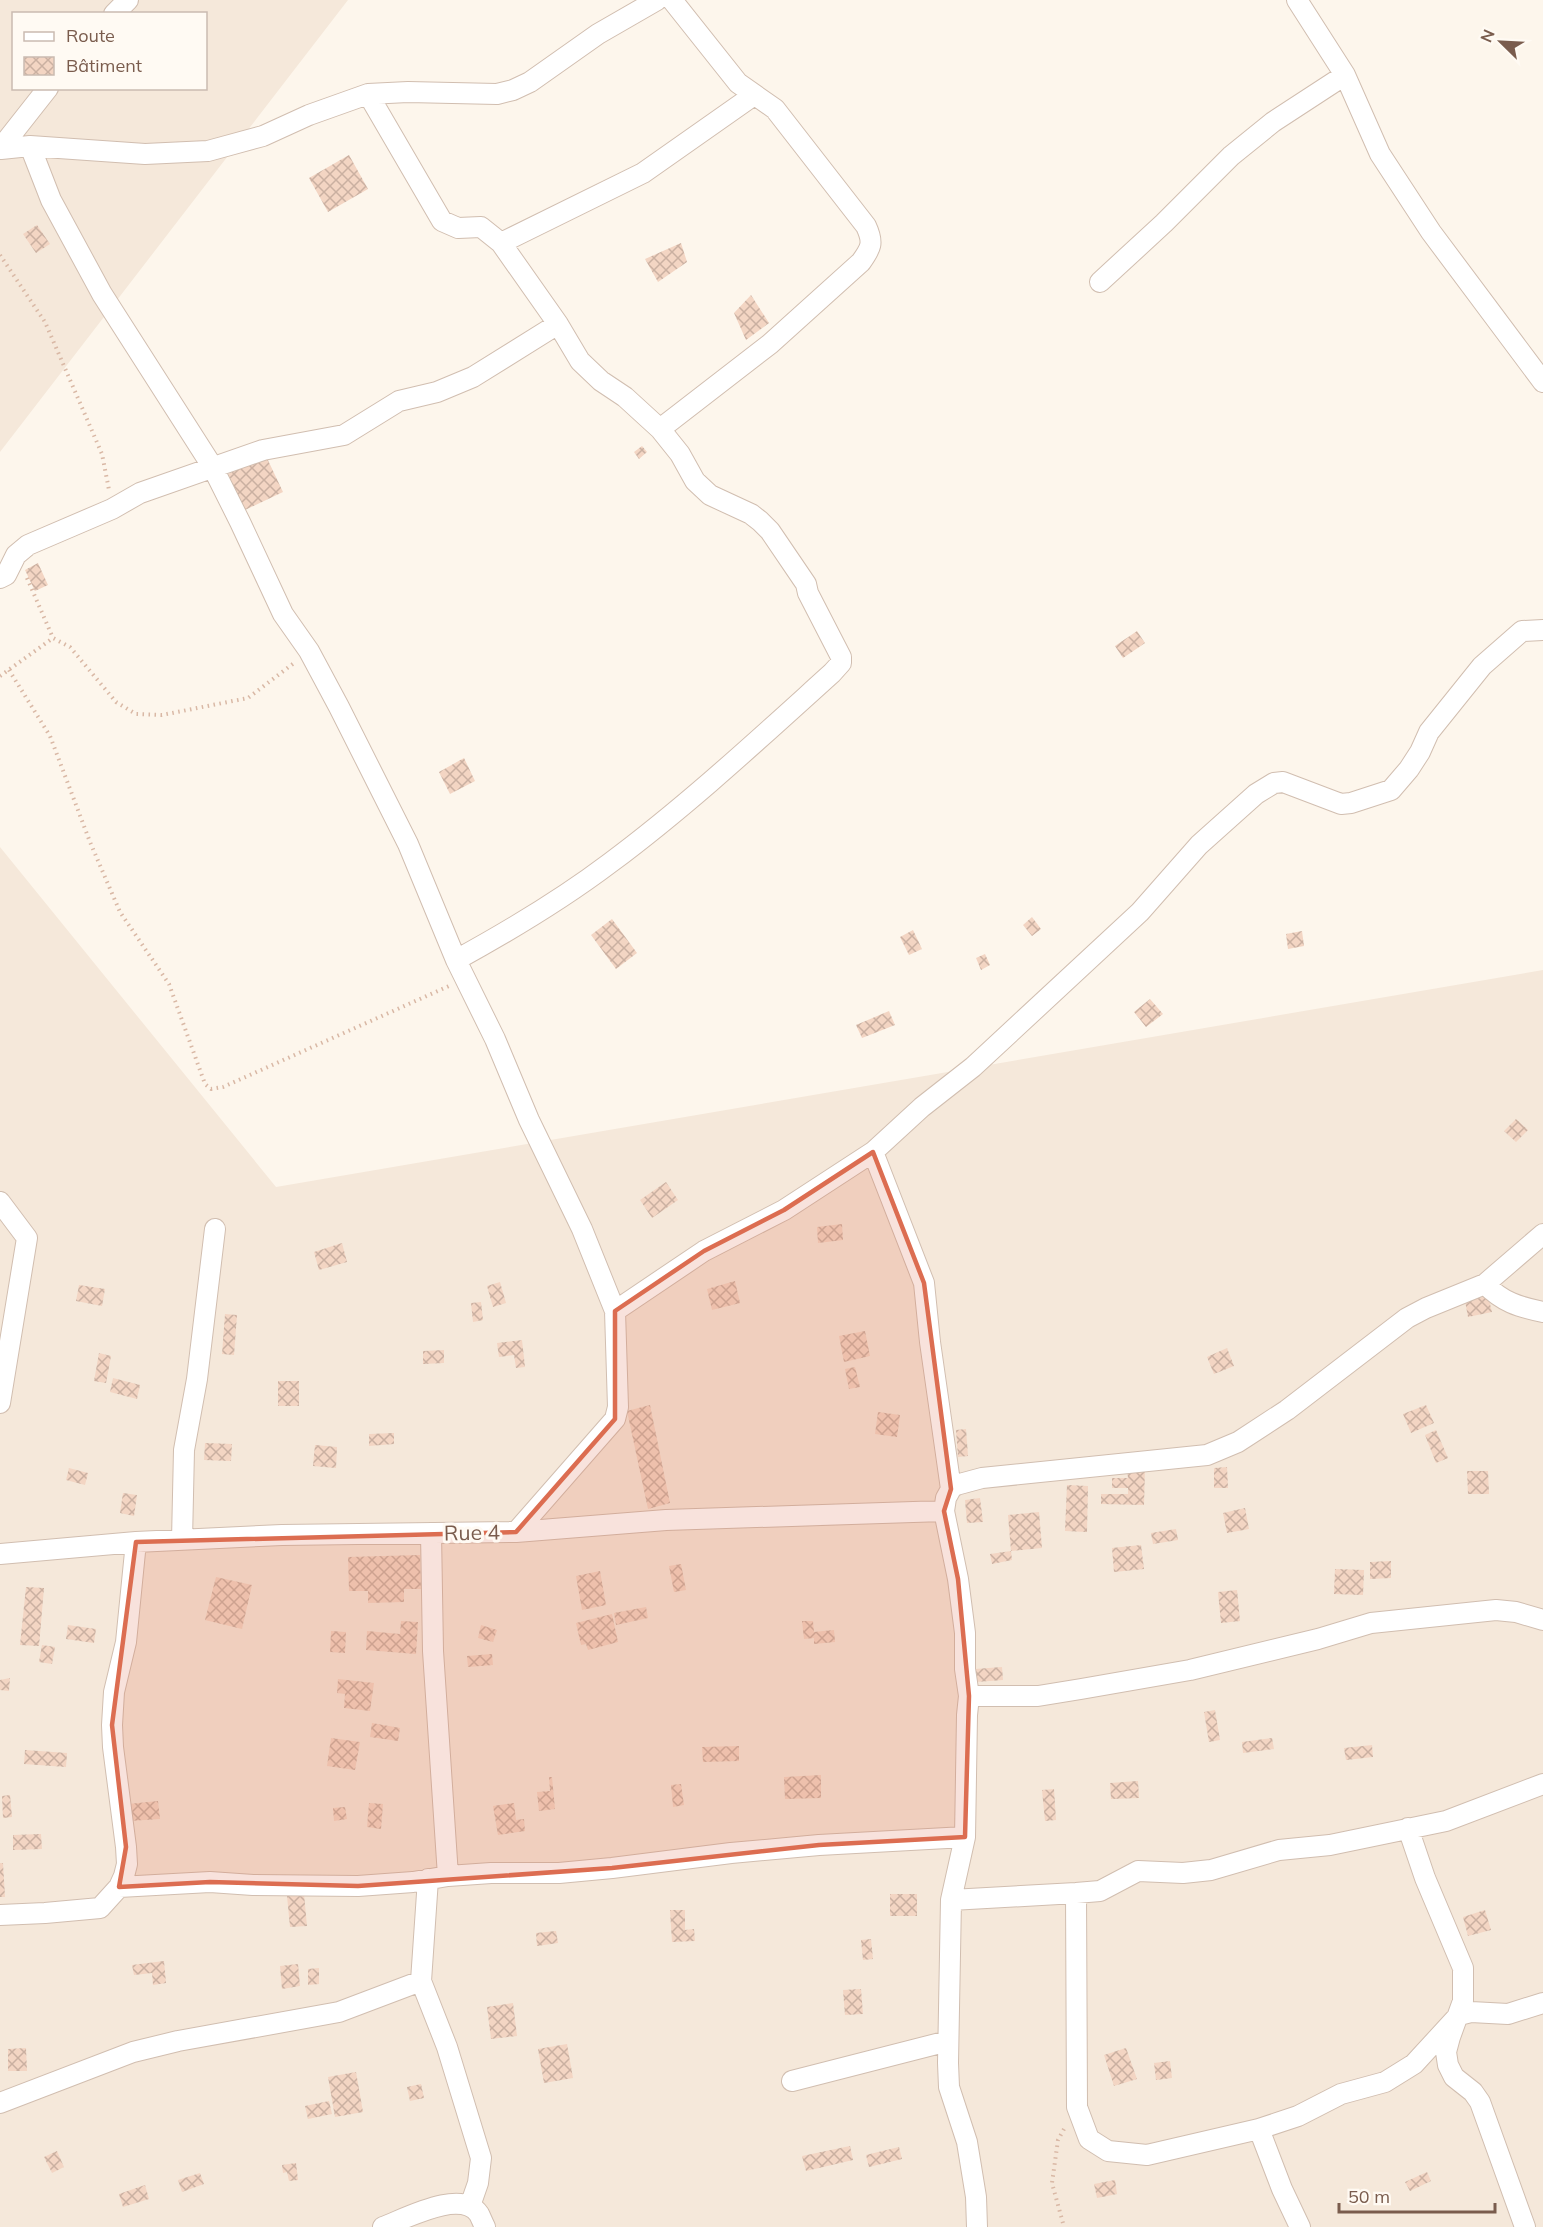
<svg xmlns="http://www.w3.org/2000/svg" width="1543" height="2227" font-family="Mulish,sans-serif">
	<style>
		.residential { fill: #f5e8da; fill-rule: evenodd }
		.building { fill: url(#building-cross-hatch) }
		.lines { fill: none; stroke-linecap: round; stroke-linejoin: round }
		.minor-casing { stroke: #d1beb0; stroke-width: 22 }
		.path { stroke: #d9b8a5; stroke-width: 4; stroke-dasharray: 1.5 4.5; stroke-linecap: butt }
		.minor { stroke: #fff; stroke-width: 20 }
		.marked { fill: #dc6d51; fill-opacity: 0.2; stroke: #dc6d51; stroke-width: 4.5; stroke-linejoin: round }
		.labels { text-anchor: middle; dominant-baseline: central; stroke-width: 6; stroke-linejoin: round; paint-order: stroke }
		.street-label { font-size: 21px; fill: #7a5c4d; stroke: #fffaf3 }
	</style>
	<defs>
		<pattern id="building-cross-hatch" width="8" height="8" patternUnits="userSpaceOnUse" patternTransform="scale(1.5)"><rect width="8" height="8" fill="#f3d5c3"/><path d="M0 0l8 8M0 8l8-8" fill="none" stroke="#cab0a1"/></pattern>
	</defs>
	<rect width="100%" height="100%" fill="#fdf6ec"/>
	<path class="residential" d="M0,0H348L0,452ZM14,14H206V88H14Z
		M0,847L276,1187L1543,970V2227H0Z"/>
	<path class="building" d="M349,155L368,189L328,212L309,178Z
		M37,225L50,244L36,253L23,234Z
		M681,243L687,262L658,282L645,259Z
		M751,295L769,323L746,340L734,313Z
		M642,446L647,452L639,459L634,452Z
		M266,456L283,492L245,510L228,474Z
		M38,563L48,585L35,591L25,570Z
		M1137,631L1145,643L1123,658L1115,646Z
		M464,758L475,781L450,794L439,772Z
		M1032,917L1041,929L1032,936L1023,925Z
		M612,919L637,953L616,969L591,935Z
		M913,930L922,949L909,955L900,937Z
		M1302,931L1304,946L1288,949L1286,934Z
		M985,954L990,965L981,970L976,958Z
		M1150,999L1163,1014L1146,1027L1134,1012Z
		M889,1011L895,1025L862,1038L856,1025Z
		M1516,1119L1528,1130L1516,1142L1504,1131Z
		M666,1182L678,1200L652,1218L640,1200Z
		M842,1224L843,1240L818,1243L817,1227Z
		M342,1243L347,1262L319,1270L314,1252Z
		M735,1281L740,1303L712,1310L707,1289Z
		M500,1282L506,1303L493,1307L487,1286Z
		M79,1285L105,1289L102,1306L76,1301Z
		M1488,1296L1492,1312L1468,1317L1465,1301Z
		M481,1302L483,1320L473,1322L471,1303Z
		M225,1314L237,1315L234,1355L222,1354Z
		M865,1331L870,1356L844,1362L839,1336Z
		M522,1340L525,1367L516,1368L514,1355L499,1357L497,1343Z
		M1227,1348L1234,1366L1214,1374L1207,1357Z
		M444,1350V1363L423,1364V1351Z
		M99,1353L111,1356L106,1383L94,1381Z
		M855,1367L860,1387L849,1389L845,1369Z
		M113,1378L140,1385L137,1399L110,1392Z
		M278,1381H299V1406H278Z
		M650,1405L670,1503L648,1509L627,1411Z
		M1426,1405L1434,1423L1411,1433L1403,1414Z
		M878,1412L900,1415L897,1437L875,1434Z
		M966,1429L968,1456L958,1457L956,1430Z
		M1436,1430L1448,1458L1436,1463L1425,1435Z
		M394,1433V1444L369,1446V1434Z
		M205,1443L232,1444L231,1461L204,1460Z
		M315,1445L337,1447L336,1468L313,1466Z
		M1227,1467L1228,1488H1214V1468Z
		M69,1468L88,1473L85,1485L66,1480Z
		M1127,1468H1145L1144,1505L1101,1504V1494H1128V1488H1112V1478H1128Z
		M1467,1471H1488L1489,1494H1468Z
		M1067,1485L1088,1486L1087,1532L1065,1531Z
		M123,1493L137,1495L134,1516L120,1513Z
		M980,1498L983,1522L967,1523L965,1500Z
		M1245,1508L1249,1529L1227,1533L1223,1513Z
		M1039,1512L1042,1548L1011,1551L1008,1515Z
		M1176,1529L1178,1540L1153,1544L1151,1533Z
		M1141,1545L1144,1569L1114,1572L1112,1548Z
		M1011,1551L1012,1560L992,1564L990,1554Z
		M420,1555L421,1589H404V1602L368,1603V1591H349L348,1557Z
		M1391,1561V1578L1370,1579V1562Z
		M681,1564L686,1590L674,1592L669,1566Z
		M1335,1569L1364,1570L1363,1595L1334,1594Z
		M600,1571L606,1605L582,1610L576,1576Z
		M216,1577L252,1585L242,1629L205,1620Z
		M26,1587L44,1588L39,1646L20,1645Z
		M1237,1590L1240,1621L1221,1623L1218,1592Z
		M646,1607L648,1618L616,1625L614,1613Z
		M612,1614L618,1642L588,1650L586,1644L581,1645L576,1623Z
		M401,1621L418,1622L416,1654L366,1650L367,1631L400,1634Z
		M802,1621H813L814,1632L834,1630L835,1642L814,1644V1638L804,1639Z
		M68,1625L96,1629L94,1643L66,1639Z
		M481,1625L497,1630L493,1642L478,1638Z
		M331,1631L346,1632L345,1653L330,1652Z
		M42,1645L55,1647L52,1664L39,1662Z
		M492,1654L493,1665L468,1667L467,1656Z
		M1002,1667L1003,1680L976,1682L975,1669Z
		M10,1678L9,1691L0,1690V1680Z
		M338,1679L374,1683L370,1711L344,1708L345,1694L337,1693Z
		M1215,1710L1220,1740L1209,1742L1204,1712Z
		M372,1723L400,1728L398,1741L370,1737Z
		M331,1738L360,1742L355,1770L327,1766Z
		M1272,1738L1274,1749L1243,1753L1242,1742Z
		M1372,1745L1373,1757L1346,1760L1344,1748Z
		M739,1746V1761L703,1762L702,1747Z
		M25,1750L67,1753L66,1767L24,1764Z
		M821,1775V1798L785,1799L784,1777Z
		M549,1777H552L555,1809L539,1811L537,1792L550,1791Z
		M1138,1781L1139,1798L1111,1799L1110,1783Z
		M681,1784L684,1805L673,1807L671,1785Z
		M1054,1789L1056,1820L1045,1821L1042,1790Z
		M10,1795L12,1817L3,1818L2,1796Z
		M158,1801L160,1819L129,1821L128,1804Z
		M369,1803L383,1804L381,1829L367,1827Z
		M514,1803L516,1820L524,1819L525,1831L498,1835L493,1806Z
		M345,1807L347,1819L334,1821L333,1808Z
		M41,1834L42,1849L13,1850V1835Z
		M0,1863H3L5,1897H0Z
		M304,1894L307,1926L290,1927L287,1896Z
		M890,1894H917V1916H890Z
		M670,1910H685V1930L694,1929L695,1941L672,1942Z
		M1485,1910L1491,1930L1468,1936L1463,1917Z
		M556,1931L558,1943L537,1946L536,1933Z
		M871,1939L873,1959L863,1960L861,1940Z
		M164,1961L166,1983L153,1985L152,1973L134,1975L132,1965Z
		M298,1964L300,1986L282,1989L280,1966Z
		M319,1968V1984L308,1985V1969Z
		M861,1989L863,2014L845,2015L843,1990Z
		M513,2003L517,2036L491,2039L487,2007Z
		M567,2044L573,2078L544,2083L538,2049Z
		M26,2048L27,2071H8V2049Z
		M1126,2048L1137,2079L1114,2086L1104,2055Z
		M1170,2061L1172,2078L1156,2080L1154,2063Z
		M356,2072L363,2112L335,2117L328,2077Z
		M421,2084L424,2098L410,2101L407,2087Z
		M329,2101L332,2114L308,2119L305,2106Z
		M850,2146L853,2160L806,2171L802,2156Z
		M899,2147L902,2159L869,2167L866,2155Z
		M57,2151L64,2167L52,2173L44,2157Z
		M296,2163L298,2180L289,2181L287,2172L283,2173L282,2165Z
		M1427,2172L1431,2181L1410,2191L1405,2182Z
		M200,2173L204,2184L182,2192L178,2180Z
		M1115,2180L1117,2194L1097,2198L1094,2184Z
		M145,2185L149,2199L123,2207L119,2194Z"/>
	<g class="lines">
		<g class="minor-casing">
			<path id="minor" d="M1297,0L1345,75L1380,154L1431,232L1543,382
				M114,14L128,0
				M368,94L442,221L458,228L481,227L501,243L558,324L580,361L601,381L625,397L660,429L680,454L695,481L710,495L751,514L760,521L770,531L806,584L808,593L841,657V663L832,673C760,738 688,805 610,863C561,900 509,931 456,960
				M30,146L51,200L102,294L212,466L240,522L283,614L309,651L339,707L408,844L456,960L495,1039L529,1120L582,1229L615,1311L618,1407L615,1419L516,1532
				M0,149L48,88
				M1,149L30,146L145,154L208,151L263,136L309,115L368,94L408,92L497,94L513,90L530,82L598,34L657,0
				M501,243L643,173L754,95
				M1100,282L1164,223L1231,156L1273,122L1345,75
				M660,429L770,344L861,262C871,248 874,243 866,226L775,109L738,83L672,0
				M0,578L6,575L16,555L28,545L112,509L140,493L263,450L344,435L399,401L437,392L473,377L558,324
				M873,1152L924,1283L930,1342L951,1489
				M0,1202L27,1238L0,1403
				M1485,1284C1502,1302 1519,1307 1543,1312
				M615,1311L704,1251L784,1210L873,1152L922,1107L973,1067L1140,912L1199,845L1256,794L1274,783L1283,782L1341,804L1351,803L1391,790L1409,769L1420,752L1429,732L1482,666L1522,631L1543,630
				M431,1533L433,1651L448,1876
				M182,1540L184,1450L197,1379L215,1229
				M0,1554L136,1542L282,1535L516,1532L666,1520L944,1511
				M969,1696H1038L1081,1689L1190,1670L1318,1639L1371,1623L1496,1610L1516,1612L1543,1620
				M1408,1828L1425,1878L1463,1968V2001L1450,2037L1446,2052L1448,2065L1454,2077L1473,2092L1480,2102L1525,2227
				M428,1879L421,1981L447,2047L481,2158L478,2183L470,2206
				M119,1887L210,1882L253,1885L358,1886L413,1882L448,1876L491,1873H559L612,1868L731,1853L819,1845L965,1837
				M1076,1893L1077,2107L1089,2139L1108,2151L1147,2155L1259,2129L1298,2116L1341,2094L1385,2082L1414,2064L1459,2015L1471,2012L1508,2014L1543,2003
				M951,1900L1076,1893L1100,1891L1138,1871L1183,1873L1211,1870L1279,1850L1330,1845L1446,1821L1543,1784
				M0,1915L45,1913L100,1908L119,1887L124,1876L127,1864L126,1847L113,1747L112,1725L114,1692L126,1642L136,1542
				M792,2081L948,2041
				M0,2103L133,2052L178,2041L339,2012L421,1981
				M1259,2129L1282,2189L1300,2227
				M383,2227C405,2219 461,2188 479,2214C481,2218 483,2223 485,2227
				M977,2227L976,2197L967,2142L949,2087L948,2063L951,1900L965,1837L967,1715L969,1696L965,1669V1633L958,1579L944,1511L946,1498L951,1489L956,1485L982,1478L1207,1455L1238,1442L1287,1410L1407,1318L1426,1308L1485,1284L1543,1234"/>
		</g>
		<path class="path" d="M0,255L45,322L102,454L109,490
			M27,578L53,638
			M9,670L50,736L90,842L120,912L169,984L205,1084L211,1089L223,1087L449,986
			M0,676L53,638L70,647L116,702L136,714L162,715L248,698L294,663
			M1064,2129L1058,2140L1052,2183L1064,2227"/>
		<use href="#minor" class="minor"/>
	</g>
	<path class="marked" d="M873,1152L924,1283L951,1489L944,1511L958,1579L969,1696L965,1837L819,1845L612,1868L358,1886L210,1882L119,1887L126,1847L112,1725L136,1542L516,1532L615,1419V1311L704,1251L784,1210Z"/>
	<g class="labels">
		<g class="street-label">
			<text transform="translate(472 1532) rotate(-1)">Rue 4</text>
		</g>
	</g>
	<rect x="12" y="12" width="195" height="78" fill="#fffaf3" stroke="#cabbb1" stroke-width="1.5"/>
	<rect x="24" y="32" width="30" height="9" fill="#ffffff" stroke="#cabbb1" stroke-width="1.5"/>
	<text x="66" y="42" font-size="18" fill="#7a5c4d">Route</text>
	<rect x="24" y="57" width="30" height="18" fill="url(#building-cross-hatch)" stroke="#cabbb1" stroke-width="1.5"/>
	<text x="66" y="72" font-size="18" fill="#7a5c4d">Bâtiment</text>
	<g transform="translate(1501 42) rotate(294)" stroke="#fffaf3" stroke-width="4.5" paint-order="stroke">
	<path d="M0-4.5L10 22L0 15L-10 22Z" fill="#7a5c4d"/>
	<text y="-9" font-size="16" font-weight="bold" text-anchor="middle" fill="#7a5c4d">N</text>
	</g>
	<path d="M1339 2203v9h156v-9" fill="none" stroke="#7a5c4d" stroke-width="3"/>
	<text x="1348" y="2203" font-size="18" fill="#7a5c4d" stroke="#fffaf3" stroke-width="4.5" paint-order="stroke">50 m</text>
</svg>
